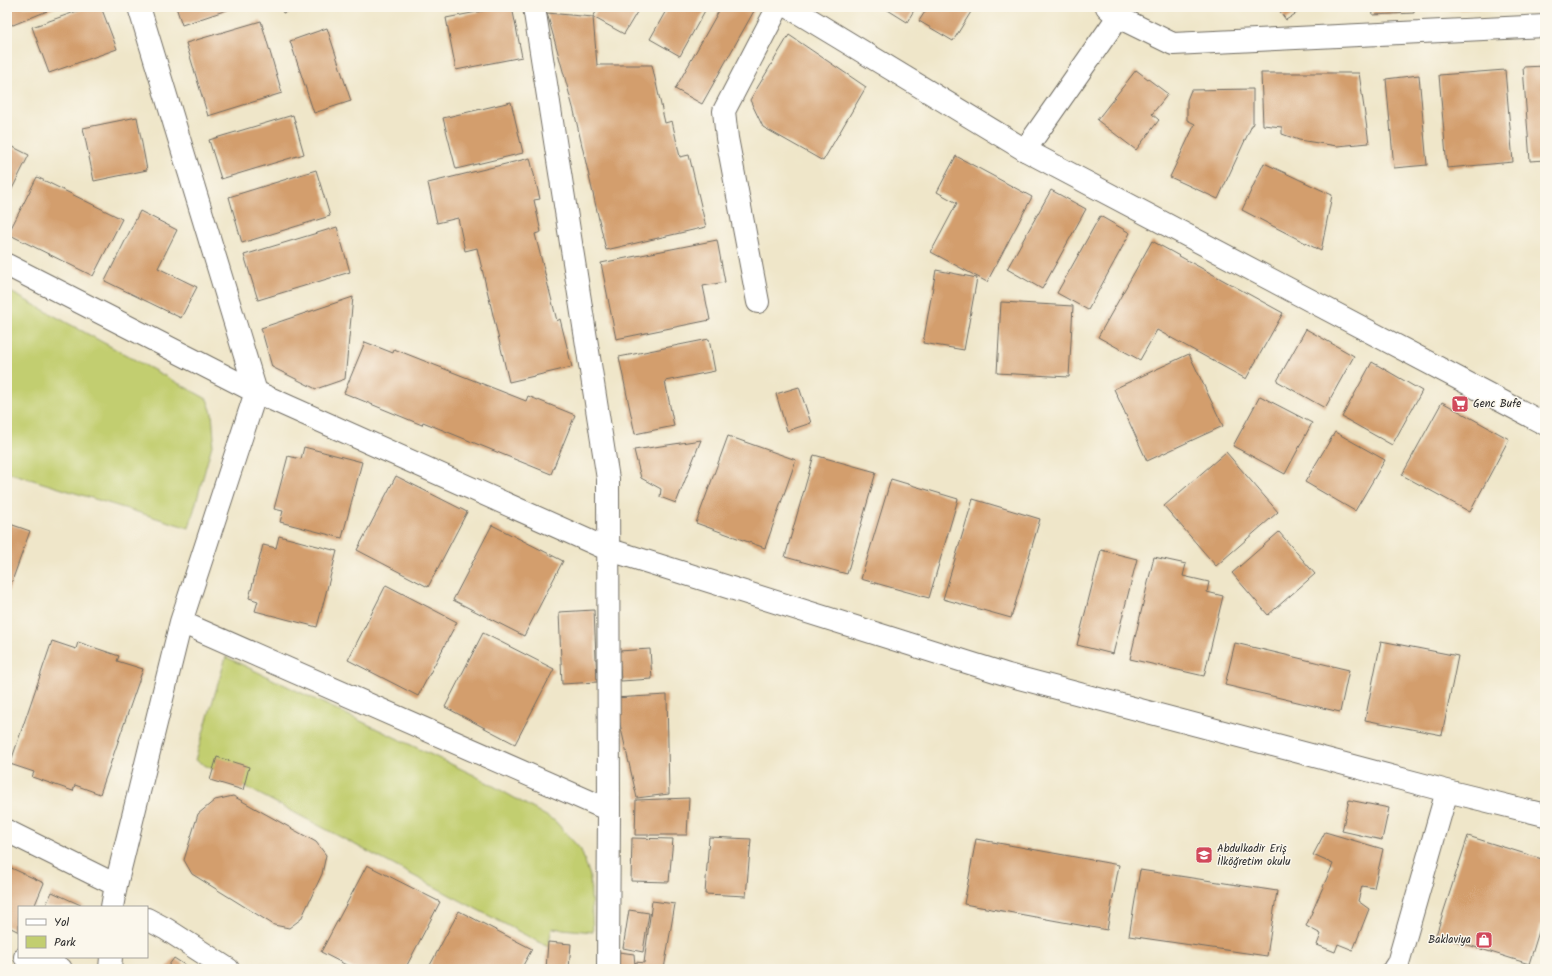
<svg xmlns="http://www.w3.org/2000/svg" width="1552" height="976" font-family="Kalam,sans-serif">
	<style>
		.green { fill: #c2ce70; stroke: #767c4e }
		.building { fill: #d39e6d }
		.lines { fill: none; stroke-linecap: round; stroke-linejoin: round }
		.minor-casing { stroke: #706c62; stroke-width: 24 }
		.major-casing { stroke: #706c62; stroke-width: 24 }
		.minor { stroke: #fff; stroke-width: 22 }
		.major { stroke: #fff; stroke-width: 22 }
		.labels { text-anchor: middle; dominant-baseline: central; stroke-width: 3; stroke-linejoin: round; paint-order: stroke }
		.poi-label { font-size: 11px; fill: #2b2b2b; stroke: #fbf7ec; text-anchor: start }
	</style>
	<rect width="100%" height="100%" fill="#fbf7ec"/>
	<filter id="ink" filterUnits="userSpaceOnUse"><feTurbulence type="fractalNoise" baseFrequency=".025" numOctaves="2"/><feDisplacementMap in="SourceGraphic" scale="8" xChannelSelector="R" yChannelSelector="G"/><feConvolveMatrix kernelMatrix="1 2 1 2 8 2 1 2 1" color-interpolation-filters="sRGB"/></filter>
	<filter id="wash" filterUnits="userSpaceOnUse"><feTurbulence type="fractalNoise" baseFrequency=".012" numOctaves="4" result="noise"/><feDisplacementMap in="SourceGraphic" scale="16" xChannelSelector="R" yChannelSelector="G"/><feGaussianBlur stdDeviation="0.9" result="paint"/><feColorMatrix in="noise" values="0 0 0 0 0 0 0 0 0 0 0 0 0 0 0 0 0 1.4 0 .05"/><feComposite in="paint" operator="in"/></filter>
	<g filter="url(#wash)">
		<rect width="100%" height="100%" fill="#efe6c9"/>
		<path class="green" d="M7,290L207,399L212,413L214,438L189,528L7,472Z
			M226,657L474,775L555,821L581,850L590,876L593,932L552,928L548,947L195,760Z"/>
		<g id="blocks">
			<path class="building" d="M7,7H57L13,25L7,22Z
				M89,7H101L117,49L49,73L32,27Z
				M176,7H236L182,25Z
				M281,7H301L283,13Z
				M503,7H512L522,57L456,70L446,18Z
				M599,7H640L624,34L593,17Z
				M668,7H707L680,56L650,39Z
				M721,7H747L754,11L702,104L675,89Z
				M883,7H916L907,22Z
				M928,7H974L953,41L919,21Z
				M1277,7H1306L1286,20Z
				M1372,7H1414V13L1373,15Z
				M1431,7H1495V8L1431,11Z
				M547,13L593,17L597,65H652L665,123L672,121L680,157L689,155L706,227L606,250L574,111Z
				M261,21L282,93L208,116L186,43Z
				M327,28L351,101L314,113L290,41Z
				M789,35L866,87L823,161L763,127L750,100Z
				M1545,66V160L1530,161L1523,67Z
				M1136,70L1168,94L1152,114L1159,120L1136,150L1097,120Z
				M1505,70L1513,162L1447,168L1439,75Z
				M1261,73H1359L1369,143L1337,146L1299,140L1282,134V127L1263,125Z
				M1419,75L1427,165L1394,168L1386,79Z
				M1253,89V123L1218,199L1170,177L1195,124L1187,120V100L1191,90Z
				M511,102L523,153L456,169L443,118Z
				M293,115L304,154L221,179L209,140Z
				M137,117L147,170L94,181L83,128Z
				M7,144L29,155L7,199Z
				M956,156L1032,197L987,282L931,252L957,203L937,192Z
				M530,158L540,199L534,200L541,232L535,234L557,321L560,319L572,367L509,382L477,248L465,251L458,218L437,223L428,183Z
				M1264,163L1332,195L1321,251L1242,210Z
				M316,170L330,216L242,243L229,197Z
				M37,177L122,219L93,276L8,234Z
				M1051,190L1086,209L1042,289L1007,269Z
				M140,211L177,230L158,268L197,287L181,318L105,281Z
				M1100,216L1130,233L1088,310L1057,293Z
				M337,227L350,272L258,300L244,255Z
				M717,240L725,282L703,286L710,320L616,339L601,263Z
				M1152,241L1283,313L1246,379L1157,330L1140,360L1098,337Z
				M936,270L977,278L964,350L923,343Z
				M353,297L345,379L316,389L272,367L261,328Z
				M1001,302L1073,306L1069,377L997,373Z
				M1306,329L1354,356L1325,408L1277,381Z
				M709,339L715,371L665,381L674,426L635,434L619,357Z
				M365,342L393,353L394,349L526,401L528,396L575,415L551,474L423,422L422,425L344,393Z
				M1189,354L1223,426L1147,461L1114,389Z
				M1372,362L1422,391L1392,445L1342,417Z
				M799,387L811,423L787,431L776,394Z
				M1260,396L1312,423L1285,474L1233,446Z
				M1442,402L1509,439L1470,512L1402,475Z
				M1335,432L1385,460L1355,511L1305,482Z
				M728,436L796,460L765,548L696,523Z
				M701,440L676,503L660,497L661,489L641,478L634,450Z
				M304,447L362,462L342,538L280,522L283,511L274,509L288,456L301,459Z
				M1226,452L1278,512L1216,566L1164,506Z
				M814,455L876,472L847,574L785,557Z
				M396,476L467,512L428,587L357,550Z
				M891,479L958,499L929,598L861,579Z
				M973,499L1040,519L1011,618L943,599Z
				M7,523L30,531L7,595Z
				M492,525L563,561L524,636L453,600Z
				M1279,532L1315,574L1268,615L1232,573Z
				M279,536L337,551L317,627L255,611L258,601L249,598L263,545L276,548Z
				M1101,550L1137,559L1113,654L1077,645Z
				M1154,557L1186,564L1183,576L1209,582L1207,592L1223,596L1204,676L1130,659Z
				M386,585L457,622L418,696L348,660Z
				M594,610L597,682L562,684L559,612Z
				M483,633L554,669L515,744L445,707Z
				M52,641L76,649L78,642L119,656L117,661L143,669L100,794L75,785L73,791L32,777L34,772L10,764Z
				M1381,641L1458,656L1442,735L1365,720Z
				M1235,643L1349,670L1340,712L1225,685Z
				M650,649L652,679L621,681L619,651Z
				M667,695L669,794L637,798L614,698Z
				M217,757L249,767L243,790L210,780Z
				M233,796L316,842L326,855L322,874L301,919L289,928L274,925L192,874L184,860L198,814L215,800Z
				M689,798L687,835H635L636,800Z
				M1349,800L1389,808L1382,840L1342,831Z
				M1325,832L1383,849L1374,888L1362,886L1358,901L1369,909L1353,950L1338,944L1335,952L1317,945L1321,934L1306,926L1333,864L1313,855Z
				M1468,836L1545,860V912L1529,964L1436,935Z
				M709,837L751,839L746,896L705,894Z
				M632,838L673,839L669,882L631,881Z
				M976,839L1119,865L1107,930L964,904Z
				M367,865L440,902L405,969H354L321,952Z
				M7,866L44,883L34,907H19V932L7,926Z
				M1140,870L1277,891L1267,956L1129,936Z
				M52,892L85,907H45Z
				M652,901L675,904L664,969H616L619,952L634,954L635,965L636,962L644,963Z
				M629,910L649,913L643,952L623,948Z
				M459,911L532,949L521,969H428Z
				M548,942L571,944L569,969H546Z
				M174,958L191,969H166Z"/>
		</g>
	</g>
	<g filter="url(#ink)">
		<use href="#blocks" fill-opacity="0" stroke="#706c62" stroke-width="1"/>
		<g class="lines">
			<g class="minor-casing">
				<path id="minor" d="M534,7L608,479L609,810L608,969
					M1107,7L1118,17L1173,44L1545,26
					M1025,150L1118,17
					M7,265L256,392L607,549L1008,675L1447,791L1545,815
					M758,302L727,138L724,111L778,7
					M181,622L609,810
					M7,831L116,885
					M112,907L116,885L181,622L256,392L139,7
					M147,919L166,929L228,969
					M25,957L61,969
					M110,969L111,957
					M1394,969L1398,963L1447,791"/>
			</g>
			<g class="major-casing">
				<path id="major" d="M789,7L1025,150L1545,424"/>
			</g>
			<use href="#minor" class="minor"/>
			<use href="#major" class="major"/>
		</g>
	</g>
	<defs>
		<g id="supermarket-square" transform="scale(0.9)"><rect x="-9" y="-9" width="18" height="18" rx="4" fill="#d1495b" stroke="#fbf7ec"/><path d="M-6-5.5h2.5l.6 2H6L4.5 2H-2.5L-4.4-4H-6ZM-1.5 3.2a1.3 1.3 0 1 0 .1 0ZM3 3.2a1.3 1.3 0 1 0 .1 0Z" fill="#fff"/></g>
		<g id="school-square" transform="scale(0.9)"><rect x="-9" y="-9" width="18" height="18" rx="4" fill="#d1495b" stroke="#fbf7ec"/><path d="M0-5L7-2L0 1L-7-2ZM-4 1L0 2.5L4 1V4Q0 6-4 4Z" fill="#fff"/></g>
		<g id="shop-square" transform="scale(0.9)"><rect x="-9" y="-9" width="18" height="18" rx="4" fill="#d1495b" stroke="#fbf7ec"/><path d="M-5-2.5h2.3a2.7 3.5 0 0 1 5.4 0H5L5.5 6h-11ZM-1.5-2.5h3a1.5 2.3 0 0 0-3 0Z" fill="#fff"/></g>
	</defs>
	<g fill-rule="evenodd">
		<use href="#supermarket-square" x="1460" y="404"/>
		<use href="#school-square" x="1204" y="855"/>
		<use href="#shop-square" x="1484" y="940"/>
	</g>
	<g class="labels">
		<g class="poi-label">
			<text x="1473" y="404">Genc Bufe</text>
			<text x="1217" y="849">Abdulkadir Eriş<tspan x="1217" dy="13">İlköğretim okulu</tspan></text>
			<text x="1471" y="940" text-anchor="end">Baklaviya</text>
		</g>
	</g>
	<rect width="1552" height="976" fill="none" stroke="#fbf7ec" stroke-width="24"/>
	<rect x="18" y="906" width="130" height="52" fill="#fbf7ec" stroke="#a8a59f"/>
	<rect x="26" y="919" width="20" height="6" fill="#ffffff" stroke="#a8a59f"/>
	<text x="54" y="926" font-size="12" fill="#2b2b2b">Yol</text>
	<rect x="26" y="936" width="20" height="12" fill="#c2ce70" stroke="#a8a59f"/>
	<text x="54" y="946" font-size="12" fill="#2b2b2b">Park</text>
</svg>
